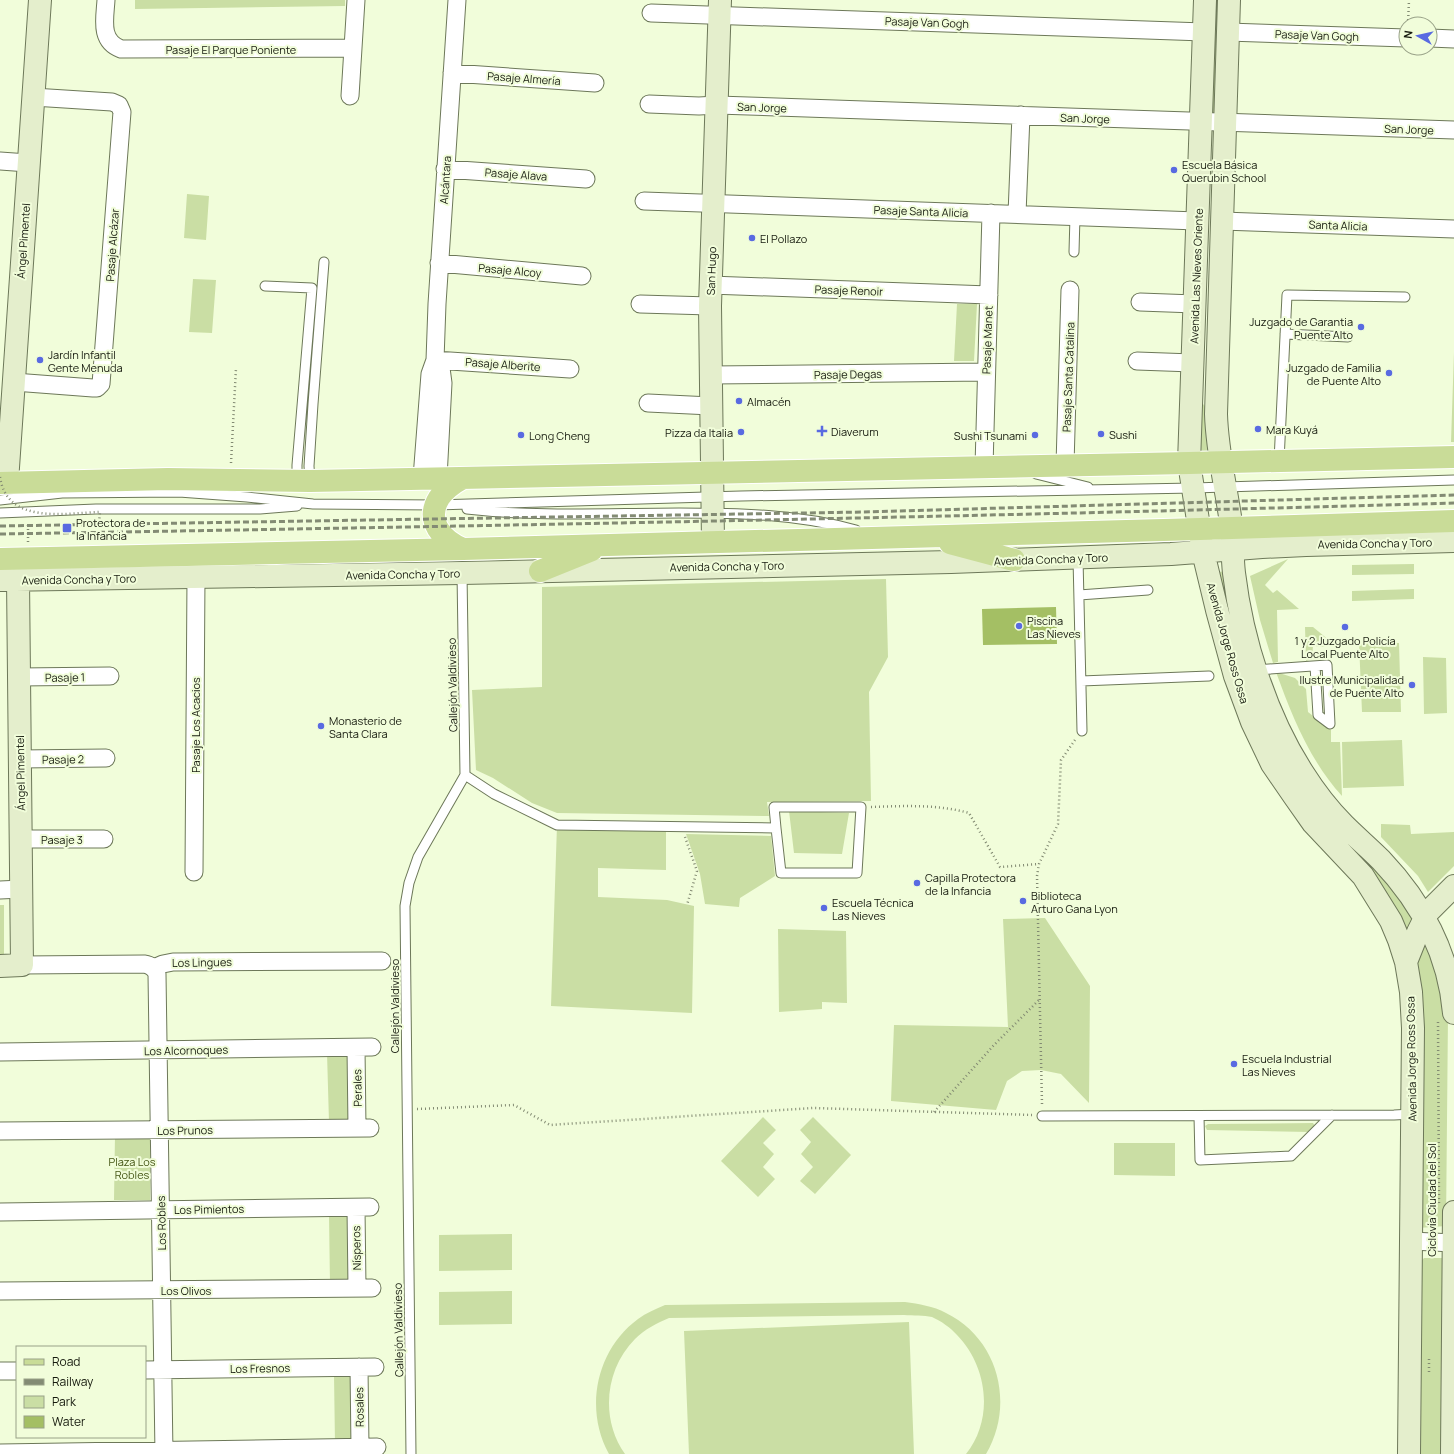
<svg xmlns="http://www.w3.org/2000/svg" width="1454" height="1454" font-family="Manrope,sans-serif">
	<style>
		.green { fill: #cadea4 }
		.water { fill: #a4bf64 }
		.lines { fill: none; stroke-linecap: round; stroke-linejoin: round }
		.lane-casing { stroke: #6d7859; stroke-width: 11 }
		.street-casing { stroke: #6d7859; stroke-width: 19 }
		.secondary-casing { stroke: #6d7859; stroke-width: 24 }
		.primary-casing { stroke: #fff; stroke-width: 24 }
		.path { stroke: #828a72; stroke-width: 2.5; stroke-dasharray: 1 3; stroke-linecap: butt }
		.lane { stroke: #fff; stroke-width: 9 }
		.street { stroke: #fff; stroke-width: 17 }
		.secondary { stroke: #e4eecc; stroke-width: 22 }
		.primary { stroke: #c9dc98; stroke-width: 22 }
		.rail { stroke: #838b74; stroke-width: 3; stroke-dasharray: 6 3; stroke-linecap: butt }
		.path-bridge { stroke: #828a72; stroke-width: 2.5; stroke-dasharray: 1 3; stroke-linecap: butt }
		.poi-dot { fill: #596ae1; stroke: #f1fdda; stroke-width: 1.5 }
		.labels { text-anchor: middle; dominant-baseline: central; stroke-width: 4; stroke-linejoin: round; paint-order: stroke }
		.street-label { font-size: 11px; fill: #161a0e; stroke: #f1fdda }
		.poi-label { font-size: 11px; fill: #161a0e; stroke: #f1fdda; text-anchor: start }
		.park-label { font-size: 11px; fill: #455615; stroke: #f1fdda }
	</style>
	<rect width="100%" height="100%" fill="#f1fdda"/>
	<path class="green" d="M135,0H345V6L135,9Z
		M1214,0H1223L1220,117H1210Z
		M187,194L209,196L206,240L184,238Z
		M193,279L216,280L212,333L189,332Z
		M957,304H977L974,361H954Z
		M1454,352V442H1451Z
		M1202,403L1209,410L1212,456L1197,457Z
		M1288,559L1265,585L1273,593L1277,590L1299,609L1277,610L1278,662L1273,663L1260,620L1250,576Z
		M1414,564V574L1352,575V565Z
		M1228,571L1258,690L1372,860L1424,927L1448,1014L1446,1226L1418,1228L1411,952L1263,727L1217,572Z
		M886,579L888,657L869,692L871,801L767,802L769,816L557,813L532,803L493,778L476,770L472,690L542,687V587Z
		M1414,589V599L1352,601V591Z
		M1305,627H1313L1330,641V647L1313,646L1312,659L1306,661Z
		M1359,643H1399L1401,712H1362Z
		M1423,657L1446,658L1447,713L1424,714Z
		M1276,672L1295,678L1306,689L1308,712L1331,730V742H1340L1342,796C1310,761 1292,716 1276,672Z
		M1402,740L1404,786L1343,788L1342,742Z
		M789,811L849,813L842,854L794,853Z
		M1381,824L1410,825L1411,834L1454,832V866L1428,892L1418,876L1381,837Z
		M557,825L666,826V870L598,868V897L667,900L694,906L692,1013L551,1006Z
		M686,834L771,836L775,876L740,898L739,907L705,904L700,874Z
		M0,905H4V960H0Z
		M1045,918L1090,986L1089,1103L1061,1074L1041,1070L1022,1071L1007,1081L996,1110L891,1101L894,1025L1008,1027L1003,919Z
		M778,929L846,931L847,1003L822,1002V1009L779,1012Z
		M327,1053H349L350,1122H329Z
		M763,1117L776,1130L763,1143L774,1154L763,1167L775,1179L758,1197L721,1161Z
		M813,1117L851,1155L815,1194L800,1181L813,1167L801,1154L811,1142L800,1130Z
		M1313,1123L1315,1126L1310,1132L1207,1130L1205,1126L1208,1124Z
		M150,1134V1200H114L115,1135Z
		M1114,1143H1175V1176L1114,1175Z
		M351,1214L352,1283L330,1284L329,1215Z
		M512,1234V1270L439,1271V1235Z
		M1424,1258H1442L1448,1264L1446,1454H1418L1419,1264Z
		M512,1291V1324L439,1325V1292Z
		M905,1302C919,1304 933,1306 946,1313C999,1339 1015,1405 986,1454H966C994,1419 988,1367 957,1335C951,1328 941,1321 932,1317C924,1315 913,1316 904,1315L669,1318C657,1323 645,1329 635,1339C605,1369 600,1419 625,1454H609C584,1409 596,1350 638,1319C646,1313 656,1309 665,1305Z
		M909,1322L914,1454H689L684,1331Z
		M334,1375H356L357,1444H335Z"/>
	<path class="water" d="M1056,607L1057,644L983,645L982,609Z"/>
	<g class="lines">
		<g class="lane-casing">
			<path id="lane" d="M1074,252L1075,216
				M265,286L312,288L297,465V480
				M1285,334L1348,337
				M1279,461L1287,295L1405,297
				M1036,474L1088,487
				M310,481L309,466L313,404L324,262
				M0,500L62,493L179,492L247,497L313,504L436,505L741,496L1194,488L1454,480
				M467,509C537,517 608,513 679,513C739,513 798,514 856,530
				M0,513L96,509H260L297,506
				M1078,558L1082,731
				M1079,595L1148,590
				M1256,670L1327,665L1330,724L1318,715L1315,666
				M1081,681L1209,676
				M465,775L494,794L557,825L776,828L774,807H861L857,873H781L776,828
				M1042,1116L1394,1115L1412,1114
				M1199,1116L1200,1160L1291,1156L1332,1115
				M411,1454L405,906L409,883L418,857L465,775L462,573"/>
		</g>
		<g class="street-casing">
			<path id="street" d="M106,0C105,18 99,41 121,49L353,48
				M651,13L1204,32
				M1228,32L1406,38
				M1430,38L1454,39
				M452,73L595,83
				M350,96L356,0
				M649,104L699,106L717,105L1454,130
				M0,161L28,163
				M445,169L586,179
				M644,201L1197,221
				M1017,214L1021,115
				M1222,221L1454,229
				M439,263L582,276
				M710,285L989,295
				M1140,302L1195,304
				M640,304L710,306
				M435,360L570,369
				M435,360L441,368L443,383L438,478
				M1137,361L1193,363
				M710,375L986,372
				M14,382L93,388H97L101,384L122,112L119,105L112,102L33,97
				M648,403L711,406
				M1065,465L1070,290
				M984,467L991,213
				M422,478L430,374L435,360L437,304L457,0
				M19,677L110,676
				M20,759L106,758
				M21,839H104
				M194,872L196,577
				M0,890L21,889
				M22,965L144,964C151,965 155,968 157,974L164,1454
				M154,968L163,964L173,962L382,961
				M356,1048L357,1128
				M0,1052L372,1047
				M0,1131L370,1128
				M356,1208L357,1288
				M0,1212L370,1207
				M1411,1241L1454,1243
				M0,1291L372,1288
				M359,1367L360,1448
				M145,1370L375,1367
				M0,1371H17
				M0,1453L377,1447"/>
		</g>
		<g class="secondary-casing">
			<path id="secondary" d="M1205,0L1189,463L1203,552L1217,610L1235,676L1252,722L1272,764L1294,796L1313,823L1363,876L1391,921L1399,940L1406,962L1411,992L1413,1028L1409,1454
				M1229,0L1216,414C1217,451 1226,487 1231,523C1233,540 1232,556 1234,573C1242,640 1266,716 1303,773C1315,792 1329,810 1344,825C1356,837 1369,848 1381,860C1421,902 1449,954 1454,1013
				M7,482L40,0
				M713,542L710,306L720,0
				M0,580L462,573L951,562L1171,554L1262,547L1306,545L1454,541
				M1406,962L1418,932L1428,912L1454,886
				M0,966L22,965L18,580
				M1452,1454L1454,1212"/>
		</g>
		<g class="primary-casing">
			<path id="primary" d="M463,478C454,483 445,489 439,498C425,521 442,540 463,549
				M0,483L168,479L310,481L1189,463L1454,457
				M950,543L1014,560
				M0,559L463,549L1200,529L1454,521
				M540,571L592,550"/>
		</g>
		<path class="path" d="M1408,24L1409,0
			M231,463L236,368
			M28,542V523
			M871,807C904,806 937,804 969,813L1000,867L1039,864
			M685,837L697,871L687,905
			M1438,1022L1439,1203
			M1042,1104L1037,876L1039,864L1058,824L1061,760L1075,740
			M417,1109L514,1105L550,1125L813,1108L1032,1115
			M934,1112L994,1045L1040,999
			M1430,1212L1433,1222L1432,1227
			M1429,1372V1359"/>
		<use href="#lane" class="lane"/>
		<use href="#street" class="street"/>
		<use href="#secondary" class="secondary"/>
		<use href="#primary" class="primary"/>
		<path class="rail" d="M0,526L864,512L1454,495
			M0,534C485,526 969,517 1454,503"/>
		<path class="path-bridge" d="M0,477C7,525 65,513 100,512L99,523"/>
	</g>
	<g class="poi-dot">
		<circle cx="1174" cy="170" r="4"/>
		<circle cx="752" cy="238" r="4"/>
		<circle cx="1361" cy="327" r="4"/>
		<circle cx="40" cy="360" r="4"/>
		<circle cx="1389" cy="373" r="4"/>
		<circle cx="739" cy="401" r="4"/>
		<circle cx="1258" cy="429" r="4"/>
		<path d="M820 425h4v4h4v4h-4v4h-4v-4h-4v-4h4z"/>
		<circle cx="741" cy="432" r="4"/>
		<circle cx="1101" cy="434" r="4"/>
		<circle cx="521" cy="435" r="4"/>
		<circle cx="1035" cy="435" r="4"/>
		<rect x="62" y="523" width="10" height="10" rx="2"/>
		<circle cx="1019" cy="626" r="4"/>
		<circle cx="1345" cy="627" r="4"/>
		<circle cx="1412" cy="685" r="4"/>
		<circle cx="321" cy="726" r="4"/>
		<circle cx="917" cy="883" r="4"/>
		<circle cx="1023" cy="901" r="4"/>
		<circle cx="824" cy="908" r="4"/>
		<circle cx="1234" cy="1064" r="4"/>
	</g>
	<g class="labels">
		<g class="street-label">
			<text transform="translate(927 22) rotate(2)">Pasaje Van Gogh</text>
			<text transform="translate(1317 35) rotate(2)">Pasaje Van Gogh</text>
			<text x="231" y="49">Pasaje El Parque Poniente</text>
			<text transform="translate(524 78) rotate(4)">Pasaje Almería</text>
			<text transform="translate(762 107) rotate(2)">San Jorge</text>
			<text transform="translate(1085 118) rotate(2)">San Jorge</text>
			<text transform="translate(1409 129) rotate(2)">San Jorge</text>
			<text transform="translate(516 174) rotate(4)">Pasaje Alava</text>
			<text transform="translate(445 180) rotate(-86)">Alcántara</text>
			<text transform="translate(921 211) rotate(2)">Pasaje Santa Alicia</text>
			<text transform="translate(1338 225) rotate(2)">Santa Alicia</text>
			<text transform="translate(23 241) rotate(-86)">Ángel Pimentel</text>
			<text transform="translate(112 245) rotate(-86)">Pasaje Alcázar</text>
			<text transform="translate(510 270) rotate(5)">Pasaje Alcoy</text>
			<text transform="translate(711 271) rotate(-88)">San Hugo</text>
			<text transform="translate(1196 276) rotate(-88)">Avenida Las Nieves Oriente</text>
			<text transform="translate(849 290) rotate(2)">Pasaje Renoir</text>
			<text transform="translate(987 340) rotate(-88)">Pasaje Manet</text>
			<text transform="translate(503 364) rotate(4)">Pasaje Alberite</text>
			<text transform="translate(848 374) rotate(-1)">Pasaje Degas</text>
			<text transform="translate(1068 377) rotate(-88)">Pasaje Santa Catalina</text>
			<text transform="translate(1375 543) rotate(-1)">Avenida Concha y Toro</text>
			<text transform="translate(1051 559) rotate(-2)">Avenida Concha y Toro</text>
			<text transform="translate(727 566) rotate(-1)">Avenida Concha y Toro</text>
			<text transform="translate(403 574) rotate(-1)">Avenida Concha y Toro</text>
			<text transform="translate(79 579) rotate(-1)">Avenida Concha y Toro</text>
			<text transform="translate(1228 643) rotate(74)">Avenida Jorge Ross Ossa</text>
			<text transform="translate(65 677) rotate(-1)">Pasaje 1</text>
			<text transform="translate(452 685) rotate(-91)">Callejón Valdivieso</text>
			<text transform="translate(195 725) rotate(-90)">Pasaje Los Acacios</text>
			<text transform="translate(63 759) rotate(-1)">Pasaje 2</text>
			<text transform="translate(20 773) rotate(-91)">Ángel Pimentel</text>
			<text x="62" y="839">Pasaje 3</text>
			<text transform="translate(202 962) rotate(-1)">Los Lingues</text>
			<text transform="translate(394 1006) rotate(-90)">Callejón Valdivieso</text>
			<text transform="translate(186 1050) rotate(-1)">Los Alcornoques</text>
			<text transform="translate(1411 1059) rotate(-91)">Avenida Jorge Ross Ossa</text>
			<text transform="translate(357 1088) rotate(-91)">Perales</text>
			<text transform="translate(185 1130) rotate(-1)">Los Prunos</text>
			<text transform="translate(1431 1200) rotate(-90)">Ciclovía Ciudad del Sol</text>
			<text transform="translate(209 1209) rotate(-1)">Los Pimientos</text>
			<text transform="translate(161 1223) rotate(-91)">Los Robles</text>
			<text transform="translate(356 1248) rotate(-91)">Nísperos</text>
			<text x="186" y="1290">Los Olivos</text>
			<text transform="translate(398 1330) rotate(-91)">Callejón Valdivieso</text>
			<text transform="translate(260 1368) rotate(-1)">Los Fresnos</text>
			<text transform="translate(359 1407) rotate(-91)">Rosales</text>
		</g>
		<g class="poi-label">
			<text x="1182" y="164">Escuela Básica<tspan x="1182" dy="13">Querubin School</tspan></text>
			<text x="760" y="238">El Pollazo</text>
			<text x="1353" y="321" text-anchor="end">Juzgado de Garantia<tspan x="1353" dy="13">Puente Alto</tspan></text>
			<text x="48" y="354">Jardín Infantil<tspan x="48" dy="13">Gente Menuda</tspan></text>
			<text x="1381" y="367" text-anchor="end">Juzgado de Familia<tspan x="1381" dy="13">de Puente Alto</tspan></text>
			<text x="747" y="401">Almacén</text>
			<text x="1266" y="429">Mara Kuyá</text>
			<text x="831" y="431">Diaverum</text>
			<text x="733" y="432" text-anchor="end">Pizza da Italia</text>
			<text x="1109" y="434">Sushi</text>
			<text x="529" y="435">Long Cheng</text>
			<text x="1027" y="435" text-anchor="end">Sushi Tsunami</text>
			<text x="76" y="522">Protectora de<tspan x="76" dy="13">la Infancia</tspan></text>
			<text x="1027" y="620">Piscina<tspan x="1027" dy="13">Las Nieves</tspan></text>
			<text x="1345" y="640" text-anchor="middle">1 y 2 Juzgado Policía<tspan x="1345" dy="13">Local Puente Alto</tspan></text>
			<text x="1404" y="679" text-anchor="end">Ilustre Municipalidad<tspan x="1404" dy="13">de Puente Alto</tspan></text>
			<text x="329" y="720">Monasterio de<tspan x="329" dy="13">Santa Clara</tspan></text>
			<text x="925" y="877">Capilla Protectora<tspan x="925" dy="13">de la Infancia</tspan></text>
			<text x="1031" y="895">Biblioteca<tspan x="1031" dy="13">Arturo Gana Lyon</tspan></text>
			<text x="832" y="902">Escuela Técnica<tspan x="832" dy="13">Las Nieves</tspan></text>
			<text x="1242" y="1058">Escuela Industrial<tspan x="1242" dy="13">Las Nieves</tspan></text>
		</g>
		<g class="park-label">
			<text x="132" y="1161">Plaza Los<tspan x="132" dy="13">Robles</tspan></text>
		</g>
	</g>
	<rect x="16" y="1346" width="130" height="92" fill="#f1fdda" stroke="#99a288"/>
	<rect x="24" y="1359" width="20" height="6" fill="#c9dc98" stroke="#99a288"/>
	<text x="52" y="1366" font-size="12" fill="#161a0e">Road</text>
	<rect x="24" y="1379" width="20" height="6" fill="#838b74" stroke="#99a288"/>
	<text x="52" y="1386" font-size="12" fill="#161a0e">Railway</text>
	<rect x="24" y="1396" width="20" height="12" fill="#cadea4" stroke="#99a288"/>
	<text x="52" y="1406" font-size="12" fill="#161a0e">Park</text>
	<rect x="24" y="1416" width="20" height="12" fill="#a4bf64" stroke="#99a288"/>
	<text x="52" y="1426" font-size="12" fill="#161a0e">Water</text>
	<g transform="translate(1418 36) rotate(278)"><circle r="19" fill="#f1fdda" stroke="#99a288"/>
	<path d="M0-3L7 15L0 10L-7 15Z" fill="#596ae1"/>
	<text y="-6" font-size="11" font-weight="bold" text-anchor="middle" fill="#161a0e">N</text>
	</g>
</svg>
